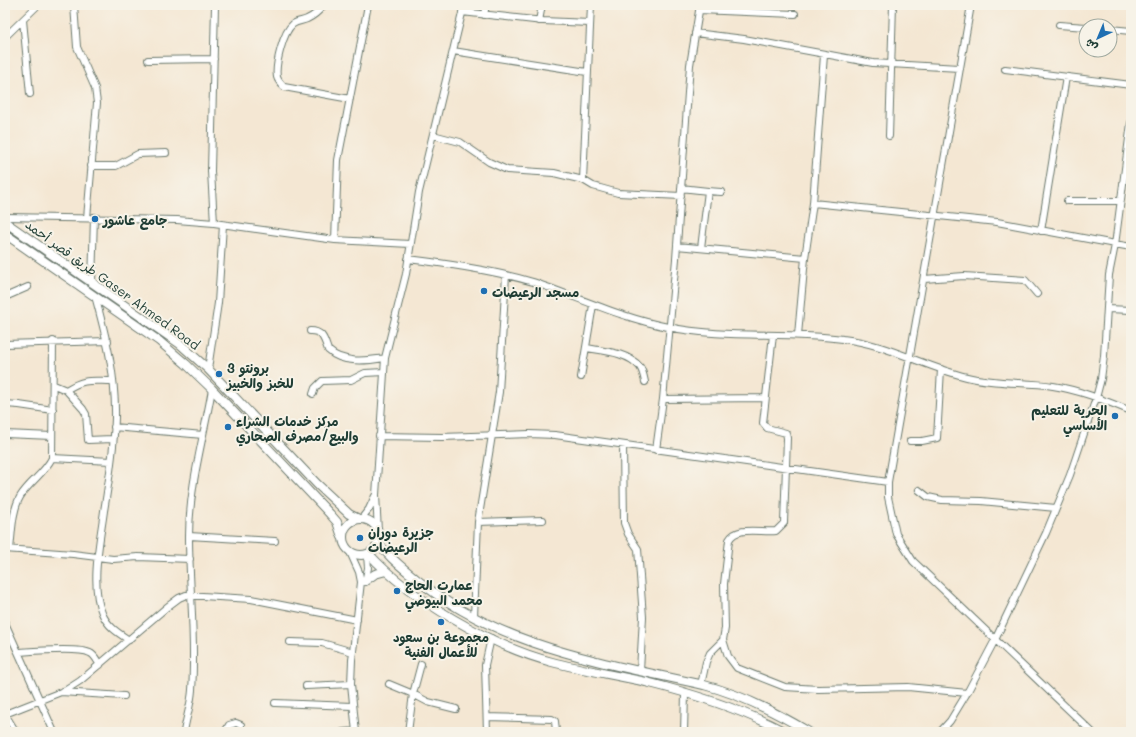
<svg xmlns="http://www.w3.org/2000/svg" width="1136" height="737" font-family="Mali,'Playpen Sans Arabic',sans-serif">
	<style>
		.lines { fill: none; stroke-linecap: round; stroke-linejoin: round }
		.minor-casing { stroke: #6a786c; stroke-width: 8 }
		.major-casing { stroke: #6a786c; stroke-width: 10 }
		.minor { stroke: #fff; stroke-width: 6 }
		.major { stroke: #fff; stroke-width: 8 }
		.poi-dot { fill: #1f6fb2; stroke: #f7f3e8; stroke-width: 1.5 }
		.labels { text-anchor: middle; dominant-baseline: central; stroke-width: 4; stroke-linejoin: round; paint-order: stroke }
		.poi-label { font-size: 13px; font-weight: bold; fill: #1f3d34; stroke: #f7f3e8; text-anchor: start }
		.street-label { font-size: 13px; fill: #1f3d34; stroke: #f7f3e8 }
	</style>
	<rect width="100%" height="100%" fill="#f7f3e8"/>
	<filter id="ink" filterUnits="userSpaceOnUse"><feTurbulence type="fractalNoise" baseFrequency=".025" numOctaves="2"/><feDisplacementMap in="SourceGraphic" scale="8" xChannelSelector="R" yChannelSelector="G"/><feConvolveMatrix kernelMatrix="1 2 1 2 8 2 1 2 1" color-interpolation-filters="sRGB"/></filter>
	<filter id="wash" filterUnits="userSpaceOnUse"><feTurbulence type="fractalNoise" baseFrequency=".012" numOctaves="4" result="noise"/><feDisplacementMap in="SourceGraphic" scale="16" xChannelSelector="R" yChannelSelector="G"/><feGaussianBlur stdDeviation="0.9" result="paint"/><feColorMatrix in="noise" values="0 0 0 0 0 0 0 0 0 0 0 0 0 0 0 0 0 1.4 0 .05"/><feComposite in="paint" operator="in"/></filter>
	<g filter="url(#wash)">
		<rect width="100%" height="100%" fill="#f4e7d3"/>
	</g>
	<g filter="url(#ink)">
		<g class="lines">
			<g class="minor-casing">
				<path id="minor" d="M74,5L77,47L95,88L97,103L87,218
					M324,5C320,10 314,16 307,19C303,21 297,21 293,24C283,32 275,65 277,77C278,81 281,84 284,87L350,99
					M971,5L888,482V497L896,534L913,561L1092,732
					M699,10L795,14
					M462,12L543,21L590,23
					M484,15L486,5
					M23,20L30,94
					M539,21L542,5
					M1059,25L1086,27
					M1110,29L1131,31
					M695,33L744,39L873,63L959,68
					M5,37L38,5
					M453,51L587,72
					M148,60L214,59
					M1005,69L1131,85
					M433,135L460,142L489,162L507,170L554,173L583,180L593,186L618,193L681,196
					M889,136L893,5
					M91,166H116L138,154L166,153
					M583,180L591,5
					M681,188L708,191L701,248
					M708,191L721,192
					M1067,201H1120
					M813,203L997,222L1131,247
					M5,217L177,220L214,223L335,240L410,244
					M214,223L211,171L215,5
					M1041,231L1066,77
					M335,240L338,160L368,5
					M677,246L805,258
					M408,259C450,264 493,270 533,282C578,297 621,318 668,327C725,339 785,331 843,339C887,344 925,367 967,377C995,384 1025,382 1053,386C1080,390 1106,401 1131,411
					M924,279L964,276L1025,280L1037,294
					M92,283L94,217
					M95,296C106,336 116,376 115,418C114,449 109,481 104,511C100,541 90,585 102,613C107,626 118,633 129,640
					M5,297L28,287
					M1108,309L1131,310
					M310,331C323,331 324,339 328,350C343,364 366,361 385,358
					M798,335L805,258L813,203L824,55
					M5,344L108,341
					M586,348C603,351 628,352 640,367C643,371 644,377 645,382
					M208,369L218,303L223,225
					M581,377L593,305
					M54,385L66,390L83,409L86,414L88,440L112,439
					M66,390C85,378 91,381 112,381
					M313,394L315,388L322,381L351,380L365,373L384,372
					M663,399L765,398
					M5,404L19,405L53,410
					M114,427L203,435
					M5,434L52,436
					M379,436L442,437L529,434L555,435L888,482
					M910,441H922L937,438L941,369
					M623,445L624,523L628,534L638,549L643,617L640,671
					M656,450L663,399L676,259L690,65L700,5
					M52,458L111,461
					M919,490L928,497L942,500L981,501L1056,508
					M361,519L369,509L375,496
					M478,522L543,520
					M378,531L376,495L385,358L406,274L419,192L464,5
					M189,536L275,541
					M5,549L73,554L113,559L138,557L190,559
					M10,549C12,533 12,511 20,497C29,482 44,474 52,458L53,341
					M350,552L359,572L361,582L352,660L351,684L356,732
					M365,582L368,568L367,555
					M474,617L478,522L499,392L506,275
					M5,623L54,732
					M723,640L728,656L737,668L785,687L818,689L908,687L967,693
					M290,642L322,643L353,652
					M19,652C33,651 79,647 90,653C95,655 97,661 100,665
					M389,684L413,694L421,664
					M701,685L706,662L710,653L723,640L725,628L724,584L729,540C737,525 762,533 776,531L784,523L787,438L786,433L767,428L763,423L773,335
					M306,686L351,684
					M61,692L124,696
					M275,703L352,706
					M5,714L66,690L80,681L167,607L179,598L186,595L251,599L357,620
					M5,714L16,732
					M487,717L552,719L555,721L556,732
					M184,732C186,718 191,705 192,690C196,638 189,588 189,536C189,486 204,437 212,389
					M225,732L229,725L236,723L241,725
					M343,732L355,731
					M408,732L413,694L428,702L456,709
					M487,732L485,665L491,638
					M684,732L685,694
					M940,732L950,721L967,693L995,640L1046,533L1070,475L1096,398L1101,379L1104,356L1109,275L1115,245L1131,123"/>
			</g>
			<g class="major-casing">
				<path id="major" d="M5,222L180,344L208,369L317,484L349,514L359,519
					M5,234L159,341L186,364L212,389L330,514L337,522L342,537
					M343 537a18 18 0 1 1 36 0a18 18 0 1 1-36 0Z
					M378,542C388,557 402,567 415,578C498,647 602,662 704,685C740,694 777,713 809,732
					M369,554C410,599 493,647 552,662C583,670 615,675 646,682C694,694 742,709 785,732
					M365,581L375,574L386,571"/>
			</g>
			<use href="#minor" class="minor"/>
			<use href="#major" class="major"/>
		</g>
	</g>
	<g class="poi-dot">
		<circle cx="95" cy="219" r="4"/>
		<circle cx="484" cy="291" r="4"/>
		<circle cx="219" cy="374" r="4"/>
		<circle cx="1115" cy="416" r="4"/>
		<circle cx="228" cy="427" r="4"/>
		<circle cx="360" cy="538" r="4"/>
		<circle cx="397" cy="591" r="4"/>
		<circle cx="441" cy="622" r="4"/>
	</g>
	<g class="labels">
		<g class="poi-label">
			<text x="103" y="219">جامع عاشور</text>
			<text x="492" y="291">مسجد الرعيضات</text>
			<text x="227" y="367">برونتو 3<tspan x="227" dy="15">للخبز والخبيز</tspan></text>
			<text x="1107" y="409" text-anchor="end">الحرية للتعليم<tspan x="1107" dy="15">الأساسي</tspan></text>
			<text x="236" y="420">مركز خدمات الشراء<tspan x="236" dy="15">والبيع/مصرف الصحاري</tspan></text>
			<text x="368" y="531">جزيرة دوران<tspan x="368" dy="15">الرعيضات</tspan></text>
			<text x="405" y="584">عمارت الحاج<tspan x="405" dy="15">محمد البيوضي</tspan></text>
			<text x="441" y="636" text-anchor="middle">مجموعة بن سعود<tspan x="441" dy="15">للأعمال الفنية</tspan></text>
		</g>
		<g class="street-label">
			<text transform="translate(113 284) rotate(36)">طريق قصر أحمد Gaser Ahmed Road</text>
		</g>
	</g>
	<rect width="1136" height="737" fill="none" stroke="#f7f3e8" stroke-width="20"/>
	<g transform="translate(1098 38) rotate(224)"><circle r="19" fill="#f7f3e8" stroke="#a1aaa0"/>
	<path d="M0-3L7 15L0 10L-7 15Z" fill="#1f6fb2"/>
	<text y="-6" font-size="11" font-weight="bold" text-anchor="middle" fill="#1f3d34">ش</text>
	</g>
</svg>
